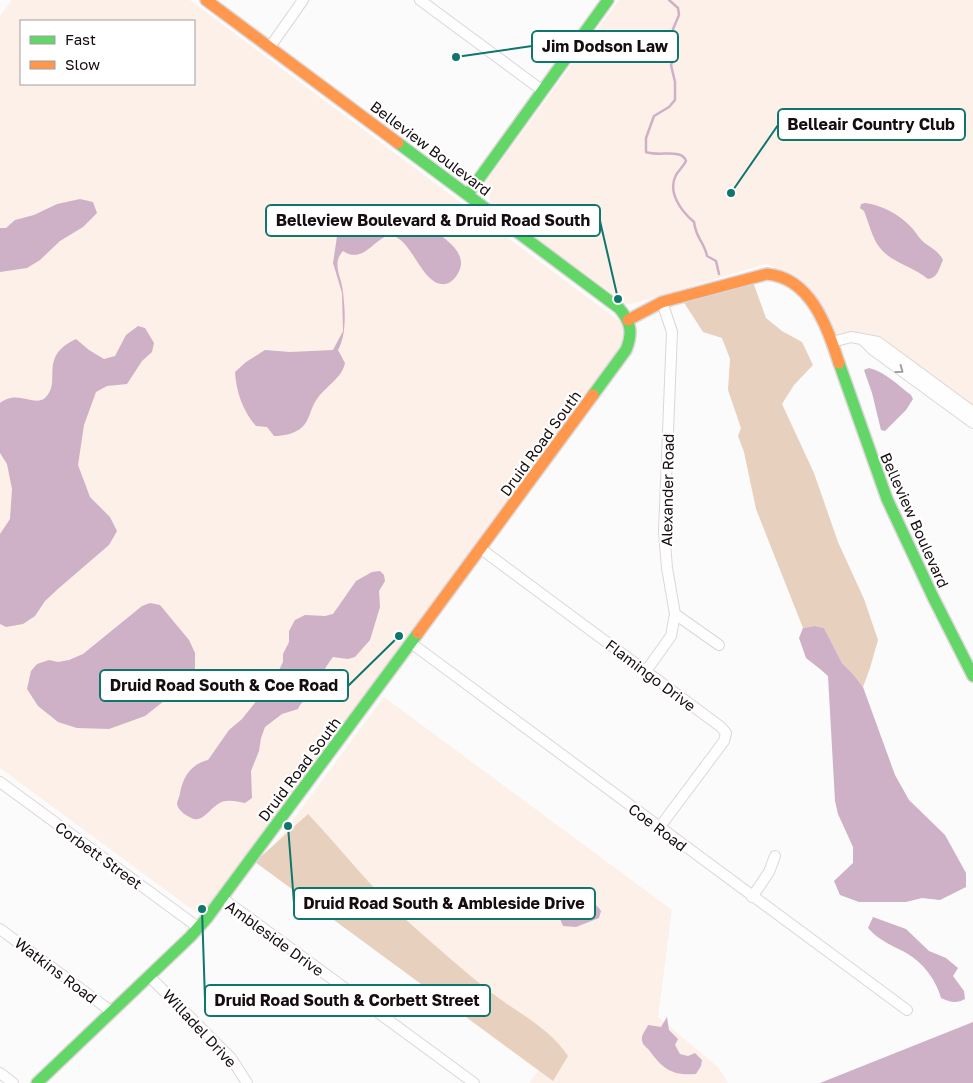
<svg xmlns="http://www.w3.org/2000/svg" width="973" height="1083" font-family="'Golos Text',sans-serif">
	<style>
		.green { fill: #fcf0e8; fill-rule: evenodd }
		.forest { fill: #e8d0be }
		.water { fill: #ceb0c7 }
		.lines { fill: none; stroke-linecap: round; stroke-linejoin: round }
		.stream { stroke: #ceb0c7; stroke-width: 2.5 }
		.street-casing { stroke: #ddd6d7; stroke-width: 12 }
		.fast-casing { stroke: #ddd6d7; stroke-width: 14 }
		.slow-casing { stroke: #ddd6d7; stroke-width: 14 }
		.street { stroke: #fefefe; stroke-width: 10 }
		.fast { stroke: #63d668; stroke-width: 11 }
		.slow { stroke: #ff974d; stroke-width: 11 }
		.oneway { stroke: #a29e9e }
		.labels { text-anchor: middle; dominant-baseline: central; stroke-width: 4.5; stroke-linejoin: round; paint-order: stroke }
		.street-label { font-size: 15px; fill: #170d0e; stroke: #fff }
		.leader { fill: none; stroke: #0f766e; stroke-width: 2 }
		.callout-dot { fill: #0f766e; stroke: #fff; stroke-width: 2 }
		.callout { fill: #fff; stroke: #0f766e; stroke-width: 2 }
		.callout-label { font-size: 16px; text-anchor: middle; font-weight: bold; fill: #170d0e }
	</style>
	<rect width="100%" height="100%" fill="#fbfbfb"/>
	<path class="green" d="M12,0H190L623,324L622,345L201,916L0,768V16ZM21,21H194V84H21Z
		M619,0H973V406L886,343L862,333L835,337L776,268L766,264L628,305L491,204L486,182Z
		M384,697L672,910L658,1017L718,1067L728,1083H529L542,1066L262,862Z"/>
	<path class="forest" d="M753,282L766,318L782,331L802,342L813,365L794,385L782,404L814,473L838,542L864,599L878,640L870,668L863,687L853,674L842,663L824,628L815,626L803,628L756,509L744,452L738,436L741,428L728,390L730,359L722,338L703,332L683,301Z
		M308,814C343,851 375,893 414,927C439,949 464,971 489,991C516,1012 549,1027 568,1056L553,1081L255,862Z"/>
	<path class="water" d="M80,199L93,202L97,213L83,227L60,241L40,260L27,268L0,272V228H6L15,220L34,215L57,204Z
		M865,203C881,205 899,214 910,226C916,232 920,240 926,244C933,249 939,252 943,260C939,268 938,278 928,279C914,267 892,263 880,248C872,238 869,223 864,211L860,208L861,204Z
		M401,212C413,214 421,221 431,228C445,239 471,254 457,275C453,281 448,285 441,284C421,281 412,241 393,236C377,232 365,266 343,251C331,264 342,277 343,292C345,310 347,334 338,350L345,363C342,378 326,386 317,399C310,408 310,422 300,429C292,434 284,436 274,436L267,427L256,426C243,412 236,391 235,372L246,362L265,350L290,352L333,350L343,331L342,293L333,263L338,230L343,220L350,216L359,215L374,220L384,219Z
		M138,326L145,328L154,343L152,352L142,361L127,384L107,386L96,392L84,425L78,465L90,497L110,517L117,531L109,545L59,588L45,601L35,616L23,624L6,627L0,624V534L10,519L12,489L7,464L0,453V403C17,389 34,407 45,398C63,382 37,357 76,339L89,350L104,359L115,356L126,335Z
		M869,368C884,371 899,386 911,395L913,399L906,410L885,431L881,430L872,393L864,370Z
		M380,571L384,575L385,581L379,591L380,607L370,640L355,657L348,659L333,657C324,668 319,682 310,693C306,699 301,702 298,709L282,714L265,727L261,738L259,751L251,771L252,798L245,803C239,802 232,800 226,801C213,802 205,822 194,819C188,817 178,811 177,804C177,801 180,796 180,793C183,777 191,764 208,760L229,730L242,719L258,699L263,696L269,697L278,691L280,685L278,672L283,662V654L289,642V631L295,620L305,615L325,616L333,614L356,581L372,572Z
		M150,603L160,605L189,640L195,653V670L183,686L145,716L109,729L77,728L58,722L38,706L27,689L31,671L37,664L49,660L58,662L69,660L83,654L142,606Z
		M815,626L824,628L842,663L853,674L863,687L895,775L909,800L945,835L966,873V887L940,900L922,898L906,902H859L840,895L834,881L853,863V847L838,814L835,801L828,676L820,669L806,658L799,638L803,628Z
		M561,893C574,895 594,899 601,911L599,918L576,927L563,926L557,912L546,898L549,895Z
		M873,917L906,929L929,951L946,958L958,968L953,976L964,991L965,999C957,1004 949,1002 941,998C936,980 924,964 908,954C894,946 879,941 868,928Z
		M667,1017L669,1030L678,1039L675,1045L680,1054L688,1056L695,1053L702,1060L701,1066L696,1074C672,1076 663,1069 649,1050C646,1047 642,1044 642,1040C641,1035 646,1030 648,1025L661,1027Z
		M973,1022V1083H820Z"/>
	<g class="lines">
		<path class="stream" d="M669,0L678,8L679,15L673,29L675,56L671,65L675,82V100L669,107L654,116L646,138V152C659,157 682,148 686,161C683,167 679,170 676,175C667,192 681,211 694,222C696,239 704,241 707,256L716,261L719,274"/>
		<g class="street-casing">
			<path id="street" d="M420,0L543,91
				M270,47L303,0
				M863,340L873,350L973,423
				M832,342L851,337L878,342L973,412
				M481,549L721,727L726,733L724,741L659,828
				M675,614L719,645
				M411,643L907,1010
				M646,671L671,636L675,614L667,568L664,531L672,332L662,302
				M0,782L199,928
				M752,897L769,872L775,856
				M222,898L474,1083
				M0,929L112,1012
				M149,976L231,1058L247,1083
				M0,1073L13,1083"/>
		</g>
		<g class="fast-casing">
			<path id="fast" d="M398,143L619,308C631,322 633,333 626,350L593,395
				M468,194L608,0
				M839,363L887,499L933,597L973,676
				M37,1083L190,937L207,918L418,633"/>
		</g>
		<g class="slow-casing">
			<path id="slow" d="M206,0L398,143
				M628,320L662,302L767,274C811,278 827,327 839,363
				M418,633L593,395"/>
		</g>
		<use href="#street" class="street"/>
		<use href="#fast" class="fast"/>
		<use href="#slow" class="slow"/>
	</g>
	<defs><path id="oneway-chevron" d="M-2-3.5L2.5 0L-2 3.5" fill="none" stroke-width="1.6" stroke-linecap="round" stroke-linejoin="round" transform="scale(1.25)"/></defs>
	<use class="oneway" href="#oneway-chevron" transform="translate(900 370) rotate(36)"/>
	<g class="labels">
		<g class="street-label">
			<text transform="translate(431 148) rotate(37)">Belleview Boulevard</text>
			<text transform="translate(540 443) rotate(-54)">Druid Road South</text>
			<text transform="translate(667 490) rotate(-89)">Alexander Road</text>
			<text transform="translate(915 520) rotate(66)">Belleview Boulevard</text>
			<text transform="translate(651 675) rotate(37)">Flamingo Drive</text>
			<text transform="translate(299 769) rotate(-53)">Druid Road South</text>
			<text transform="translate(658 827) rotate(37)">Coe Road</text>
			<text transform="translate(99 855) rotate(36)">Corbett Street</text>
			<text transform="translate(275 938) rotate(36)">Ambleside Drive</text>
			<text transform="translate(56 970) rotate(37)">Watkins Road</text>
			<text transform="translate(200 1028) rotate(47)">Willadel Drive</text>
		</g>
	</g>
	<path class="leader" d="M456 57L532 46M731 193L778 125M618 299L600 221M399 636L348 686M288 826L294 903M202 909L205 1000"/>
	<g class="callout-dot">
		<circle cx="456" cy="57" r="5"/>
		<circle cx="731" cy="193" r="5"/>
		<circle cx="618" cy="299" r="5"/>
		<circle cx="399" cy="636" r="5"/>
		<circle cx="288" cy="826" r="5"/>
		<circle cx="202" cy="909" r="5"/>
	</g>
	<g class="callout">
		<rect x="532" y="31" width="146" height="31" rx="5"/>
		<rect x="778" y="109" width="187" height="31" rx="5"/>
		<rect x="266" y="205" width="334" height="31" rx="5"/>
		<rect x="100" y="670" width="248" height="31" rx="5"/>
		<rect x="294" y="888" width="301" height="31" rx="5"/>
		<rect x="205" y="985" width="285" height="31" rx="5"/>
	</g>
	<g class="callout-label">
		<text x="605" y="52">Jim Dodson Law</text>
		<text x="871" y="130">Belleair Country Club</text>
		<text x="433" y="226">Belleview Boulevard &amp; Druid Road South</text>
		<text x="224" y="691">Druid Road South &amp; Coe Road</text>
		<text x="444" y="909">Druid Road South &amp; Ambleside Drive</text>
		<text x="347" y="1006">Druid Road South &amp; Corbett Street</text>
	</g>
	<rect x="20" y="20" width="175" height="65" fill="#ffffff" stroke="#a29e9f"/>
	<rect x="30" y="36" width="25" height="8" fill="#63d668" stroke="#a29e9f"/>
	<text x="65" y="45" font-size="15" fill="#170d0e">Fast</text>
	<rect x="30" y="61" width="25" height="8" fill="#ff974d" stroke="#a29e9f"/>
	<text x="65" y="70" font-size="15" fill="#170d0e">Slow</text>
</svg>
